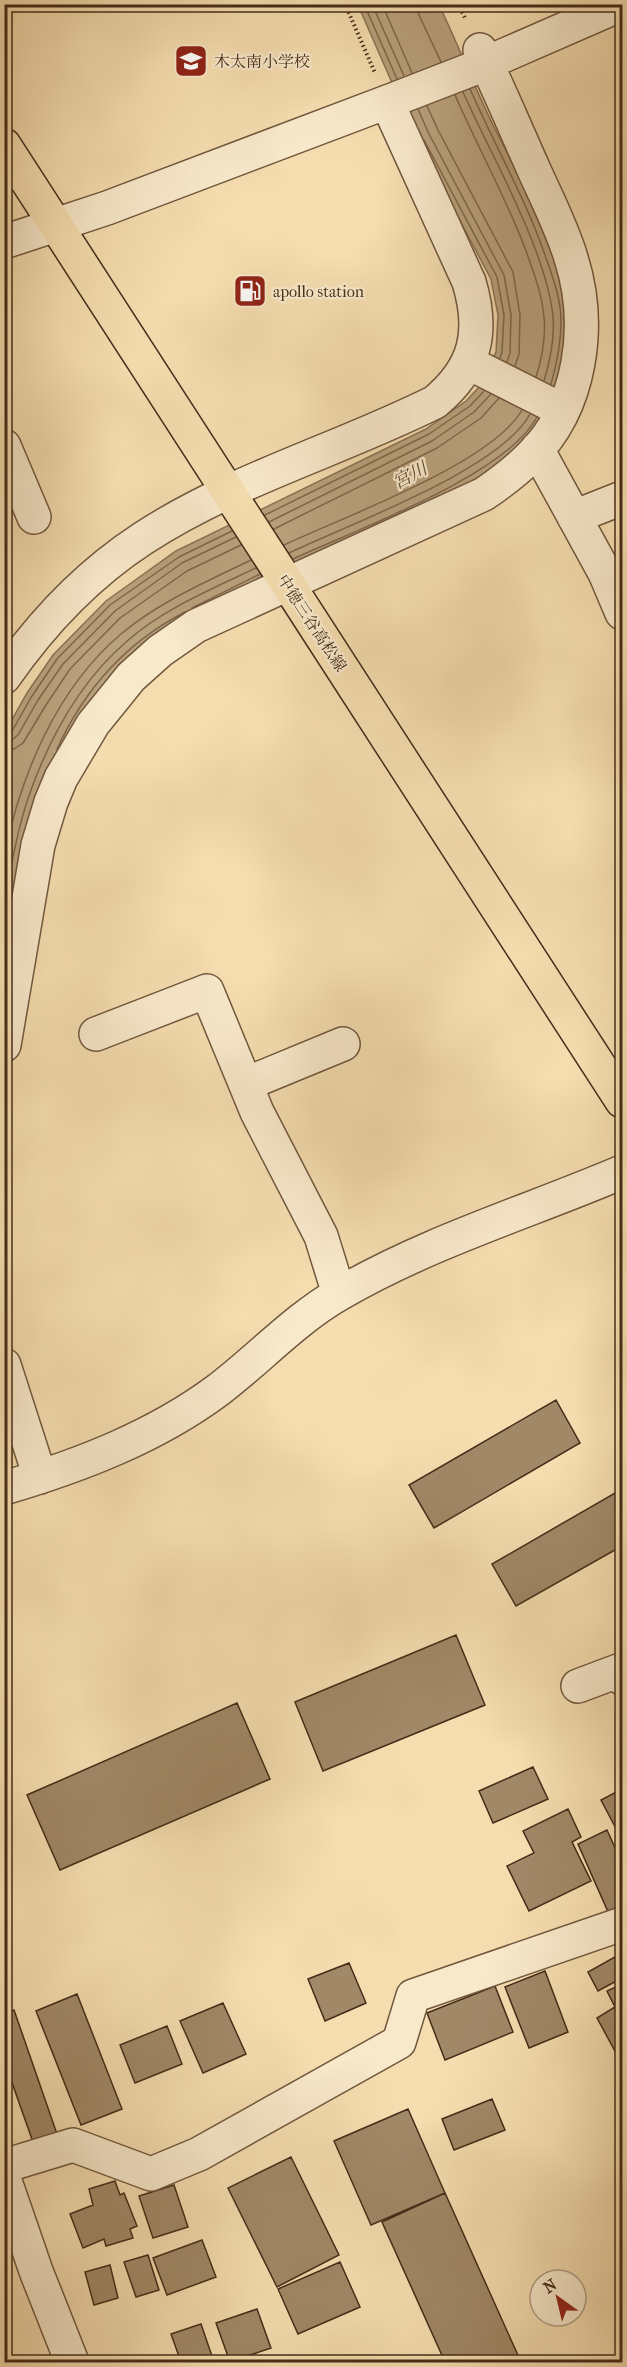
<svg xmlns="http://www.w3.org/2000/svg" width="627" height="2367" font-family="'IM FELL French Canon','Noto Serif JP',serif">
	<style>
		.water { fill: #b9a17c; stroke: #8b7254; stroke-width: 1.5 }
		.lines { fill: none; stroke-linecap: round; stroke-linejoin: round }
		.shore { stroke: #7f664a; stroke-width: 1.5 }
		.building { fill: #a18867; stroke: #452c19; stroke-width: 1.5 }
		.minor-casing { stroke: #71583e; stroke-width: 36 }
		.major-casing { stroke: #452c19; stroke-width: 36 }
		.path { stroke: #452c19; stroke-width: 4; stroke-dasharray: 1.5 3; stroke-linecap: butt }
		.minor { stroke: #f8e9cb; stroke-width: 33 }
		.major { stroke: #f5ddaf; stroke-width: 33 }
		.labels { text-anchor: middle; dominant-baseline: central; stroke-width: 4.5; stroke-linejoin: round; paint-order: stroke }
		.poi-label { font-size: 16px; fill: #452c19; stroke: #f8e9cb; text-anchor: start }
		.street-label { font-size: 16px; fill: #452c19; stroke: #f8e9cb }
		.water-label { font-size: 18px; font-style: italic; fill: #624932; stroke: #f8e9cb }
	</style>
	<rect width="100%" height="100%" fill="#f5ddaf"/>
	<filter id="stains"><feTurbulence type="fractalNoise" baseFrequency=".00333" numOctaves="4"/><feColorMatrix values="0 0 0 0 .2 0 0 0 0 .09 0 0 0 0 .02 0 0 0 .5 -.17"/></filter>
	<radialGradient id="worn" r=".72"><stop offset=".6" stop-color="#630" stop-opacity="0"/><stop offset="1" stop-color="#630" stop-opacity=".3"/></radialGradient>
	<path class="water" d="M358,5H439C458,44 474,86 493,125C533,205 586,292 557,384C553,397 548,414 539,425C522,448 500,463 477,479L135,652L108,679L84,710L5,981V732L27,693L53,655L106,601L176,551L426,429L466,401L480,386L496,352L498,315L491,279L417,140Z"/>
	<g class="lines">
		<path class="shore" d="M364,4L397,79
			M372,4L404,76
			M382,4L412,73
			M417,4L419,15L441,62
			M470,89C495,146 526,199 546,258C553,278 561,299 561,321C561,343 557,363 551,384
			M463,92C487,146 516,196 536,251C544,273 551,294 553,317C555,339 550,361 544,381
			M455,95C478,148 506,197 526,251C534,273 542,294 544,317C546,337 542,358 536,377
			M427,106L438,130L513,272L520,315L519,354L515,366
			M418,109L429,134L504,275L511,315L510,353L507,362
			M424,140L497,277L504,315L502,352L500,358
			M265,515L429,434L470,406L484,391
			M269,522L432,441L474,412L491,394
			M274,529L437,448L481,418L499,398
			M284,545C343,517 491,464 522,410
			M289,553C349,524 500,470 530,414
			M293,559C353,531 507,475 537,417
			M192,608L260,574
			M4,734L12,731L32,696L57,659L110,605L179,557L232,531
			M4,741L12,740L18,735L38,700L63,664L115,611L182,563L236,537
			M57,749C84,690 127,642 185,612
			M4,750L14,749L23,743L46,705L70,669L120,618L187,571L241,545
			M4,856C21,775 56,689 121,634C159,602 206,582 251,560
			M4,900C12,864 18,825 31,790C51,735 81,681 126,642C163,609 212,589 256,568"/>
	</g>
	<path class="building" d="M556,1400L580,1443L434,1528L409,1485Z
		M622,1489V1546L516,1606L492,1564Z
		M456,1635L485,1705L323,1771L295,1702Z
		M622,1637V1650L617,1641Z
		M237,1703L270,1779L60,1870L27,1795Z
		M533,1767L548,1799L493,1823L479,1791Z
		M622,1789V1833L619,1834L601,1800Z
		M568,1809L581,1837L572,1842L591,1881L529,1911L507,1866L534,1853L523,1831Z
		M607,1830L622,1863V1908L609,1914L578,1844Z
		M622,1839V1854L616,1842Z
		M622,1953V1978L598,1991L588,1972Z
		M349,1963L366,2003L325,2021L308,1979Z
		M545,1971L568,2032L529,2048L505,1987Z
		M622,1984V2050L616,2053L597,2018L615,2007L607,1991Z
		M495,1986L513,2032L445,2060L427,2013Z
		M77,1994L122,2109L81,2125L36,2011Z
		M223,2003L246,2054L203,2073L180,2021Z
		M14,2010L57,2134L33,2142L4,2060V2014Z
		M167,2026L182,2064L135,2083L120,2045Z
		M492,2099L505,2130L454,2150L442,2119Z
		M408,2109L445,2193L371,2225L334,2141Z
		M291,2157L339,2255L277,2287L228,2188Z
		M115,2181L120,2195L124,2193L137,2226L130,2229L133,2238L106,2246L104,2239L83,2248L70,2214L93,2205L89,2189Z
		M174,2185L188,2227L153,2238L139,2196Z
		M445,2193L521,2362H445L382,2222Z
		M202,2240L216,2277L167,2295L153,2258Z
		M148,2255L159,2290L136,2297L124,2262Z
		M340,2262L360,2307L298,2334L278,2289Z
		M110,2265L118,2298L94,2305L85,2272Z
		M257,2309L271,2348L230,2362L216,2323Z
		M201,2324L214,2362H181L171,2334Z"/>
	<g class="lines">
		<g class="minor-casing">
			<path id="minor" d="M4,242L107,208L395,99L475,68L622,4
				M469,363L562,410
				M4,446L34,517
				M537,449L605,573L622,613
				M574,517L622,498
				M4,677C41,624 87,575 142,539C232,480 339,450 435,402C476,368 484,332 469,282L387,102
				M96,1034L207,991L257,1112L321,1236L339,1294
				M4,1045L38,845L51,802L61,778L93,724L131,677L160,651L196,626L484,494C500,483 516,471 530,457C582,407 592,324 571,258C562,228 547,199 534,170C516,130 499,89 480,50
				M246,1084L343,1044
				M4,1365L40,1477
				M4,1488C79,1466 155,1437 218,1390C259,1359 294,1320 339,1294C428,1242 528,1212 622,1172
				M578,1686L618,1671L622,1678
				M4,2166L73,2145L151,2174L199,2154L399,2042L413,1996L622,1924
				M4,2178L36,2271L72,2362"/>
		</g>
		<g class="major-casing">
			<path id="major" d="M4,145L622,1101"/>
		</g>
		<path class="path" d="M345,4L375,73
			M458,4L466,20"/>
		<use href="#minor" class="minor"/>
		<use href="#major" class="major"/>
	</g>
	<defs>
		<g id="school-square" transform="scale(1.725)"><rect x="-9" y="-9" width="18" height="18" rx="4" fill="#8f2418" stroke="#f8e9cb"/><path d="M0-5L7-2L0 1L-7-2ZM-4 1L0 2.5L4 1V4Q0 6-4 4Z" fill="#fff"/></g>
		<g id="fuel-square" transform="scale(1.725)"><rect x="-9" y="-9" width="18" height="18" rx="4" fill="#8f2418" stroke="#f8e9cb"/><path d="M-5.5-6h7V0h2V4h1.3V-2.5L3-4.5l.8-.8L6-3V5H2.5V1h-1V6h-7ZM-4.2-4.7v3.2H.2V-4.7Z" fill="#fff"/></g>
	</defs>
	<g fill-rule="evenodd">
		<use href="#school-square" x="191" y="61"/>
		<use href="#fuel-square" x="250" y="291"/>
	</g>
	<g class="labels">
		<g class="poi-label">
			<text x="214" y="61">木太南小学校</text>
			<text x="273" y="291">apollo station</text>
		</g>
		<g class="street-label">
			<text transform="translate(312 623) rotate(57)">中徳三谷高松線</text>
		</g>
		<g class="water-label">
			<text transform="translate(410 476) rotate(-28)">宮川</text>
		</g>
	</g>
	<rect width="627" height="2367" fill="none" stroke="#f5ddaf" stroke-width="24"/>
	<rect x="6" y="6" width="615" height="2355" fill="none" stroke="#452c19" stroke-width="3"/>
	<rect x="12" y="12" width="603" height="2343" fill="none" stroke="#452c19" stroke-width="1.5"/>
	<g transform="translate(558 2298) rotate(326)"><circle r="28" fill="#f8e9cb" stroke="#b09d84" stroke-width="1.5"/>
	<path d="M0-4.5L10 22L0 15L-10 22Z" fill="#8f2418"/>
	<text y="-9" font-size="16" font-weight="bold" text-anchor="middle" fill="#452c19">N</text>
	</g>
	<rect width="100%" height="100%" filter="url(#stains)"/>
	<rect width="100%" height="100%" fill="url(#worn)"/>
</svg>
